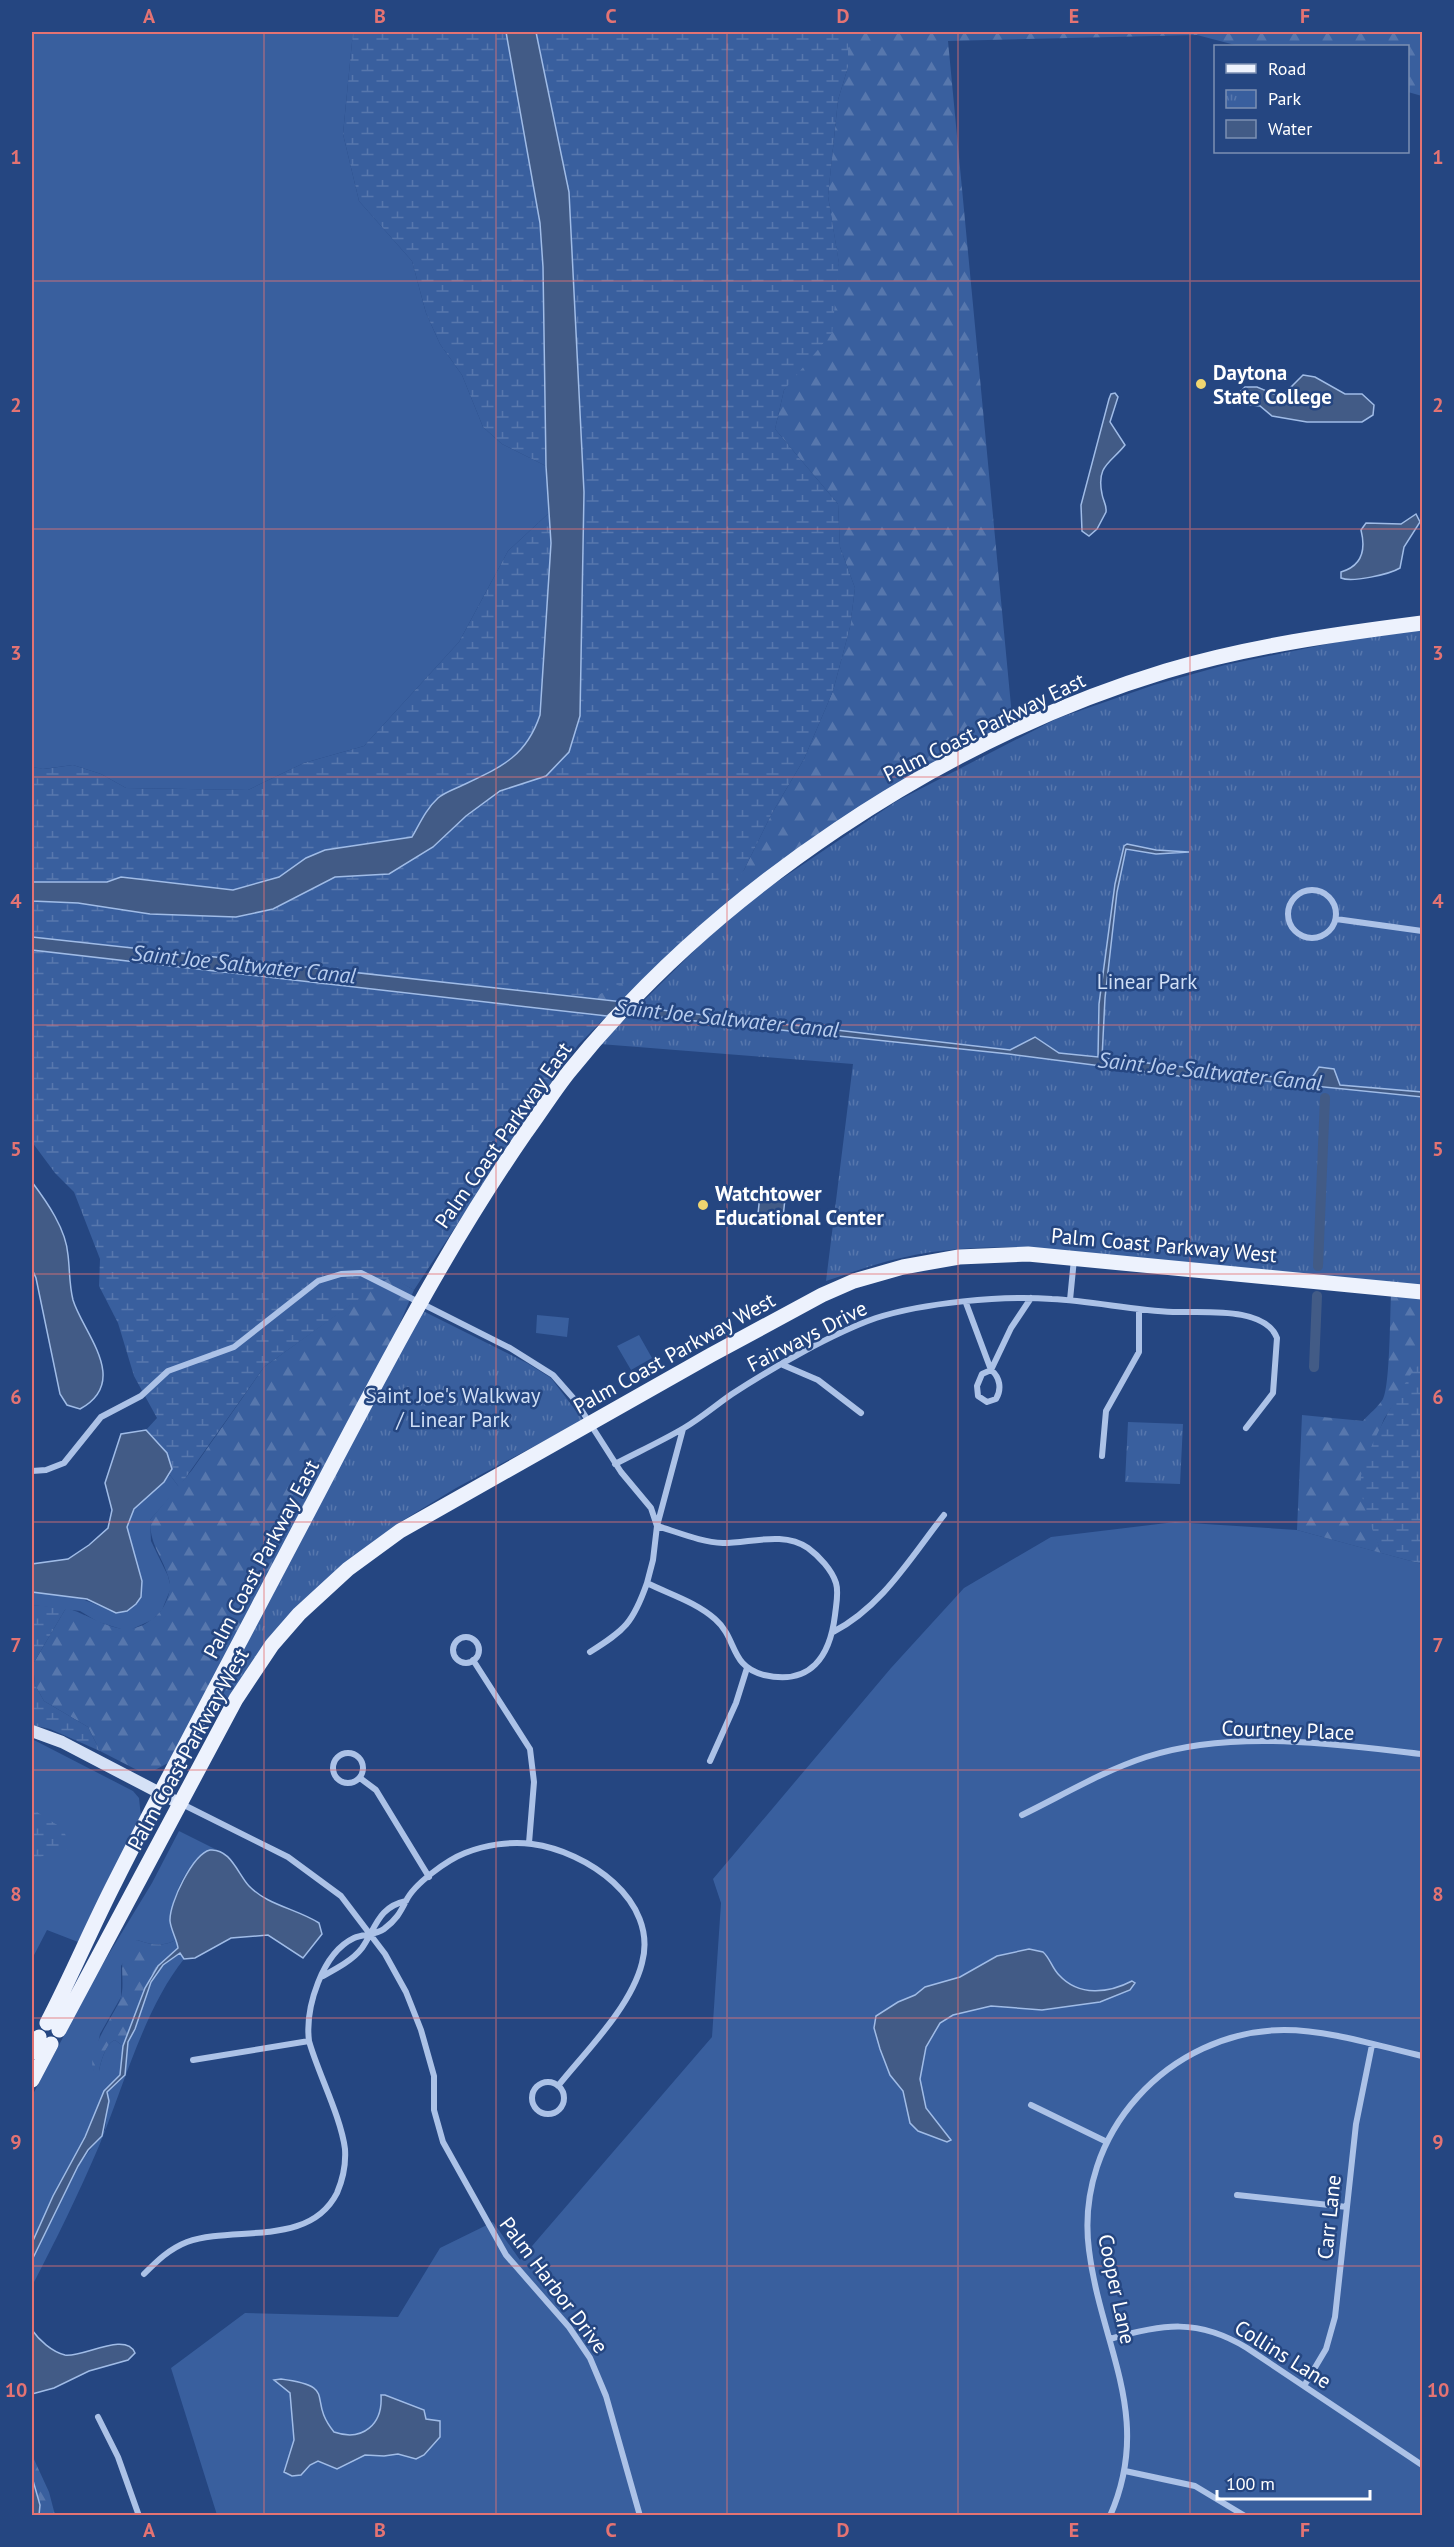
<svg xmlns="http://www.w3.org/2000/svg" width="1454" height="2547" font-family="'PT Sans',sans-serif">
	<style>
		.green { fill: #395f9e }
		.forest { fill: url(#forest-firs) }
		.wetland { fill: url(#wetland-marsh) }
		.park { fill: url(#park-tufts) }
		.water { fill: #425b86; stroke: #a0bce7; stroke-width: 1.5 }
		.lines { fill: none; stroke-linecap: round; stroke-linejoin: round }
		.canal { stroke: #425b86; stroke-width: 10 }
		.street { stroke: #acc2e7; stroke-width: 6 }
		.secondary { stroke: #d5e1f6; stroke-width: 12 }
		.primary { stroke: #edf2fd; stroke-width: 15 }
		.grid { fill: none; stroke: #e47373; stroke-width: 1.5; stroke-opacity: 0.55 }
		.poi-dot { fill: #f0d570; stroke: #254681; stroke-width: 2 }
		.labels { text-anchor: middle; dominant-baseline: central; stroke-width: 5; stroke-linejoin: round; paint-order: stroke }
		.poi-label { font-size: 21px; font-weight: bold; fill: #fff; stroke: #254681; text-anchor: start }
		.street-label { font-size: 21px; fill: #fff; stroke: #254681 }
		.park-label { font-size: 21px; fill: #cfdef5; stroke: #254681 }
		.water-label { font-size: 22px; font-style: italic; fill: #b7ccee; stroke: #254681 }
		.neatline { fill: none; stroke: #e47373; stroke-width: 2 }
		.grid-label { font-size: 20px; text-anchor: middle; font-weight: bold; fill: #e47373 }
	</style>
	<defs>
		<pattern id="forest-firs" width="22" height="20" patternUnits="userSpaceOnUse" patternTransform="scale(1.5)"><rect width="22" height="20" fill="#395f9e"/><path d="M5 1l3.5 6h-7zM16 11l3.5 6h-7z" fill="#5777ad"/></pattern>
		<pattern id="wetland-marsh" width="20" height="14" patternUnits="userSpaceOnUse" patternTransform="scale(1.5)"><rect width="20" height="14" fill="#395f9e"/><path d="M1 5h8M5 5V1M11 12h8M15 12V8" fill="none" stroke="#5777ad"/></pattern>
		<pattern id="park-tufts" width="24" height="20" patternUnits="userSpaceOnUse" patternTransform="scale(1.5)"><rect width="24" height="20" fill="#395f9e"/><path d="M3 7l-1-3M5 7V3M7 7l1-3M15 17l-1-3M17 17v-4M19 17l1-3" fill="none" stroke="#5777ad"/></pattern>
	</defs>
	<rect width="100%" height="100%" fill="#254681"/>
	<path class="green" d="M32,32H353L343,134L359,201L412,261L426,313L440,344L462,375L483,427L502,444L546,466L549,513L508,551L459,642L364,746L304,763L248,790L126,788L101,774L73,765L43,769L32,767Z
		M537,1315L569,1318L567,1337L536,1333Z
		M639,1335L652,1358L631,1370L617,1346Z
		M170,1475L179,1487L150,1520L151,1541L168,1576L171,1588L162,1610L152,1620L130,1630L121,1629L98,1622L80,1611L32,1605V1592C61,1591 85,1598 110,1611L134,1552C132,1545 127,1537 127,1529C128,1506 156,1491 170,1475Z
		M1175,1522L1297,1530L1422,1564V2515H217L171,2368L245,2313L398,2317L440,2248L493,2222L520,2260L712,2037L721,1903L713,1879L891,1668L964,1588L1051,1537Z
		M32,1739L133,1791L139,1798L141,1817L78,1942L47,1930L32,1959Z
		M179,1831L215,1849C192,1851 175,1891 171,1912C169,1923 174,1930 176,1940C163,1947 151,1945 137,1940L121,1966V1997L100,2034L93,2070L99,2071C101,2061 106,2043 115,2040L123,2046L120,2075L104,2091L85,2137L53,2196L32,2243V2096L96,1975L152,1883Z
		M180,1953L184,1959C145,2007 123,2088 99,2146C79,2193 56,2240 32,2286V2260L43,2234L78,2166L105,2130L108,2107L107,2092L122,2079L128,2041L135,2029L151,1982L163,1965Z"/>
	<path class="forest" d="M848,32H1422V96L1408,92V46H1239L1197,35L948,41L1013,727L911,776L624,1002L591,998L609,989L744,870L771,815L804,759L833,691L850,627L855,588L840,547L838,504L775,429L784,390L800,368L839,264L828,196L838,100L848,67Z
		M390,1276L414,1290L392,1342L168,1763L155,1770L139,1771L100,1751L88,1727L44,1701L35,1685L33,1664L66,1608C93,1615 120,1641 148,1622C154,1618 160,1613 164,1606C169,1596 172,1587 168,1576C161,1554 150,1545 150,1520L192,1470L264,1367Z
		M1391,1295L1422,1298V1360L1384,1419L1361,1477L1366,1504L1381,1553L1297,1530L1302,1415L1363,1421C1369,1414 1378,1407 1383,1399C1390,1387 1390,1314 1391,1295Z
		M137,1940C151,1945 163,1947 176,1940L179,1948L151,1975L123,2046L115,2040C106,2043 101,2061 99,2071L95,2074C83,2055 113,2017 120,2000C128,1979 112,1954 137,1940Z
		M32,2455L49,2492L55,2515H39L40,2505L32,2477Z"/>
	<path class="wetland" d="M353,32H506L540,223L543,267L546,466L502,444L483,427L462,375L440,344L426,313L412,261L359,201L343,134Z
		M536,32H848V67L838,100L828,196L839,263L832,333L784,390L775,429L838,504L840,547L855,588L850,627L833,691L804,759L771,815L744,870L718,904L679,946L633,979L591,998L32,937V901L273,909L335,877L466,816L500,791L546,776L568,752L580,716L584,492L569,192Z
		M549,513L551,543L540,715C525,757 501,766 463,785C455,789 445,792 438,798C426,809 420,823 412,837L325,850L306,858L279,877L233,890L122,877L107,882H32V767L44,769L73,765L101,774L126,788L248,790L304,763L364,746L459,642L508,551Z
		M32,950L607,1016L578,1045L538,1101L414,1290L390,1277L264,1367L179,1487L170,1475C175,1455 159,1443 146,1430L157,1418L134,1376L118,1323L99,1286L100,1259L74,1192L55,1173L32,1142Z
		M1422,1360V1564L1381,1553C1374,1531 1359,1502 1361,1478C1363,1455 1406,1376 1422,1360Z
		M32,1605L66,1608L33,1664L35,1685L44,1701L88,1727L100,1751L50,1729L32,1725Z
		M32,1809L62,1828L70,1844L64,1853L57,1851L32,1860Z"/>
	<path class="park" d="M1422,630V1286L1025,1247C984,1247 942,1248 901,1258C876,1263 851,1273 826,1281L853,1064L600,1044L703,942L762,892L897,801L1056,719L1154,685L1225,665L1347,640Z
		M421,1310L527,1363L551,1378L583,1420L456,1488L402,1521L350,1559L270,1636L224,1707L219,1703L265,1606Z
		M1128,1422L1183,1424L1180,1484L1125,1482Z"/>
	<path class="water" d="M506,32H536L569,192L584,492L580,716L569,752L546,776L500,791L466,816L433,847L389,874L335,877L273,909L236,917L150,914L78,903L32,901V882H107L121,877L233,890L279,877L306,858L325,850L412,837C420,823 426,809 438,798C445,792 455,789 463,785C501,767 526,757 540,715L551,543L546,466L543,267L540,223Z
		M1303,375L1315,377L1345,394H1362L1374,405L1373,415L1362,422H1307L1272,416L1260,406L1236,403L1238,394L1245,387H1257L1281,397Z
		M1115,393L1118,397L1110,422L1125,445C1111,463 1096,465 1102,494C1103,501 1107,505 1106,512L1097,529L1089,536L1082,531L1081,505L1109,399L1111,394Z
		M1416,514L1420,522L1404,547L1400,568C1390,574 1352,583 1341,578V572C1362,566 1366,550 1361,530L1366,523L1401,524Z
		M1127,844L1156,850L1189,852L1156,854L1126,849L1117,892L1105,998L1102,1058L1310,1081L1319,1067L1334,1069L1340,1085L1422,1092V1097L1245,1079L1179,1076L1009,1054L639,1015L644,1008L1010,1050L1035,1037L1059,1053L1098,1057L1099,1004L1115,884L1124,846Z
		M32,937L624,1002L607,1016L32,950Z
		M32,1182C47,1202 66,1229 68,1255C70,1271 69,1284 73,1300C83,1333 131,1381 80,1409L67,1405L60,1394L36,1278L32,1269Z
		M760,1195L785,1199L782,1226L757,1223Z
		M146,1430L167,1453L172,1469L164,1482L134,1509L127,1527L142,1581L141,1597L136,1604L127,1611L116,1613L87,1599L32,1592V1564L68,1559L89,1545L108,1528L112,1510L105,1483L121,1434Z
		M210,1850C230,1848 238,1874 249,1886C267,1905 297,1909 319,1923L322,1934L303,1958L268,1935L231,1938L195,1958L184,1959L180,1953L163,1965L151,1982L135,2029L128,2042L125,2075L107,2092L109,2101L102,2136L88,2150L78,2166L32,2260V2243L53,2196L85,2137L104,2091L120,2075L123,2046L145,1988L158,1966L178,1948C177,1940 171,1930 170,1921C169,1903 193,1854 210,1850Z
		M1029,1949L1043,1952C1050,1958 1052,1968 1059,1975C1079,1997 1109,1993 1132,1981L1135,1983L1130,1990L1100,2002L1042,2010L991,2006L953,2015L940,2023L926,2047L920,2079L926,2108L951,2140L947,2142L918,2131L910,2123L903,2091L890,2075L880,2049L874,2028L876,2016L898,2002L915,1995L925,1987L960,1977L997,1956Z
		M32,2330C39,2340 52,2352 65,2355C82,2358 126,2331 135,2353L128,2360L89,2371L54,2388L32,2394Z
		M281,2379C340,2387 306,2398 334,2432C363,2442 383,2424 381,2395H385L424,2410L426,2419L440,2421V2437L424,2455L416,2459L398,2454L384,2456L365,2455L337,2469L318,2461L310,2465L301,2475L292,2476L284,2472L294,2440L290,2393L274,2380Z
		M32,2477L40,2505L39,2515H32Z"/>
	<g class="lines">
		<path class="canal" d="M621,1008L656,1012
			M1318,1266L1325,1098
			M1314,1367L1317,1296"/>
		<path class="street" d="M1288 914a24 24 0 1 1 48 0a24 24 0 1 1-48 0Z
			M1336,919L1422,931
			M1070,1300L1074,1259
			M966,1303L991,1370L1011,1328L1031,1298
			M783,1365L818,1380L861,1413
			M991,1370C1000,1377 1002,1389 996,1399L987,1402L978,1396L977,1386L982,1374Z
			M1102,1456L1106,1411L1139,1352V1310
			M615,1464C638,1452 662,1441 684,1428C701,1418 716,1405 732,1394C770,1369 833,1333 876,1318C923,1303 1002,1295 1052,1299C1092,1301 1132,1310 1173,1312C1202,1313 1265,1306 1277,1338L1273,1393L1246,1428
			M32,1471L46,1470L64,1463L101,1417L141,1396L168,1371L234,1347L318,1281L341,1274L361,1273L510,1348L553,1375L575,1400L621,1472L651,1508L657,1526C678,1532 700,1542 723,1543C751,1543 783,1531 808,1548C819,1556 832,1570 836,1583C839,1593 836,1605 835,1615C830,1656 811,1686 764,1675C729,1666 738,1639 715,1619C696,1602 669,1594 647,1583L653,1560L657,1526L683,1429
			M833,1632C882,1607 911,1557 944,1515
			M453 1650a13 13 0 1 1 26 0a13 13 0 1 1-26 0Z
			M590,1652C625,1630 633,1623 647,1583
			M473,1660L530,1749L534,1782L529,1843
			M333 1768a15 15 0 1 1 30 0a15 15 0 1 1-30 0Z
			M710,1761L736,1703L747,1668
			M360,1778L376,1790L429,1877
			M182,1804L288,1857L341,1896L385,1954L406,1992L421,2030L434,2076V2110L443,2142L506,2255L569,2327L590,2358L606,2396L640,2516
			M1022,1815C1063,1795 1103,1771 1146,1757C1232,1729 1334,1744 1422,1754
			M323,1976C336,1969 353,1960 362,1948C376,1928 378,1907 406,1901
			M193,2060L309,2041
			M532 2098a16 16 0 1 1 32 0a16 16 0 1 1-32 0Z
			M1031,2105L1107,2142
			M1237,2195L1347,2207
			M144,2274C157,2261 169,2249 187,2242C234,2225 309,2248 337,2193C343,2179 346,2164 345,2149C341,2117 318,2073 309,2041C305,2008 322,1953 354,1938C363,1934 376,1935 384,1929C396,1920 400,1913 406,1901C414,1884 447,1860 465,1853C485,1845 510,1841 532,1844C586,1851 659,1900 642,1963C631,2007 586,2051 558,2086
			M1110,2339C1162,2324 1198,2318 1247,2348L1422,2465
			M1304,2386L1326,2349L1335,2317L1356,2124L1372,2045
			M98,2417L118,2457L139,2516
			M1125,2471L1195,2486L1245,2516
			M1110,2516C1154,2416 1101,2347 1089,2250C1074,2134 1169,2031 1284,2030C1330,2030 1378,2046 1422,2056"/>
		<path class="secondary" d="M32,1731L62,1742L179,1803"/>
		<path class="primary" d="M47,2023C71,1977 91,1929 115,1882C187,1739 263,1599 337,1457C396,1345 454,1236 526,1132C540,1113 553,1092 568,1073C715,890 942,739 1166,671C1249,646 1337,634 1422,623
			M59,2030L236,1699L272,1645L299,1614L348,1569L400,1531L711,1355L822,1295L854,1281L903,1267L959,1257L1028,1254L1422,1292
			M32,2052L39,2037
			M32,2080L51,2044"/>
	</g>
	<path class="grid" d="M264,32V2516M496,32V2516M727,32V2516M958,32V2516M1190,32V2516M32,281H1422M32,529H1422M32,777H1422M32,1025H1422M32,1274H1422M32,1522H1422M32,1770H1422M32,2018H1422M32,2266H1422"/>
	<g class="poi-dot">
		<circle cx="1201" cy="384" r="6"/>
		<circle cx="703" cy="1205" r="6"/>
	</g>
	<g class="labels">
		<g class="poi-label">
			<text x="1213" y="372">Daytona<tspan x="1213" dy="24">State College</tspan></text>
			<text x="715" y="1193">Watchtower<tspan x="715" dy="24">Educational Center</tspan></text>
		</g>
		<g class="street-label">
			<text transform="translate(984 727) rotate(-26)">Palm Coast Parkway East</text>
			<text transform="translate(503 1135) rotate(-55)">Palm Coast Parkway East</text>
			<text transform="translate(1164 1245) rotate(5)">Palm Coast Parkway West</text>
			<text transform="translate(807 1336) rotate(-27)">Fairways Drive</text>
			<text transform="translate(674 1353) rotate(-29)">Palm Coast Parkway West</text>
			<text transform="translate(261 1559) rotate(-62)">Palm Coast Parkway East</text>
			<text transform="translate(1288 1730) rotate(2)">Courtney Place</text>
			<text transform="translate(188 1749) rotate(-61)">Palm Coast Parkway West</text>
			<text transform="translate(1329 2217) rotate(-84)">Carr Lane</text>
			<text transform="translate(554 2285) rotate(53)">Palm Harbor Drive</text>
			<text transform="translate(1117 2289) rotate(78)">Cooper Lane</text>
			<text transform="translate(1283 2354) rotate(32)">Collins Lane</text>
		</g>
		<g class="park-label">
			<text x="1147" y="981">Linear Park</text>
			<text x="453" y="1395">Saint Joe's Walkway<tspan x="453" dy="24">/ Linear Park</tspan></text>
		</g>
		<g class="water-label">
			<text transform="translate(244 964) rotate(6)">Saint Joe Saltwater Canal</text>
			<text transform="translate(727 1018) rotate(6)">Saint Joe Saltwater Canal</text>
			<text transform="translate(1210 1071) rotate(6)">Saint Joe Saltwater Canal</text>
		</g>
	</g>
	<rect width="1454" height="2547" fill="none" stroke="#254681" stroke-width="66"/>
	<rect x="1214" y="45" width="195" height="108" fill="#254681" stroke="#7c90b3" stroke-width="1.5"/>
	<rect x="1226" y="64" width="30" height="9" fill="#edf2fd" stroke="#7c90b3" stroke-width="1.5"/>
	<text x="1268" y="75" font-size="18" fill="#ffffff">Road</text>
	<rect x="1226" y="90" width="30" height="18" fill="url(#park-tufts)" stroke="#7c90b3" stroke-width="1.5"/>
	<text x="1268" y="105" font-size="18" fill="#ffffff">Park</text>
	<rect x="1226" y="120" width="30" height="18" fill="#425b86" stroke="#7c90b3" stroke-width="1.5"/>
	<text x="1268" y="135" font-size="18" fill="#ffffff">Water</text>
	<path d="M1217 2490v9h153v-9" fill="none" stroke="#ffffff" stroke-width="3"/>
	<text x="1226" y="2490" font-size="18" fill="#ffffff" stroke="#254681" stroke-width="4.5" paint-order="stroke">100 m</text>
	<rect x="33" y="33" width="1388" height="2481" class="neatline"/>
	<g class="grid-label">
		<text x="149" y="23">A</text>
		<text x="380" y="23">B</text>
		<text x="611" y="23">C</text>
		<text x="843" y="23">D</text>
		<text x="1074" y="23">E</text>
		<text x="1305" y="23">F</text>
		<text x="16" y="164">1</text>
		<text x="1438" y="164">1</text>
		<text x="16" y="412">2</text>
		<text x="1438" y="412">2</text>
		<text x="16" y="660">3</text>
		<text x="1438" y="660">3</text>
		<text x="16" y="908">4</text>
		<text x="1438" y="908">4</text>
		<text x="16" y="1156">5</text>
		<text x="1438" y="1156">5</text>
		<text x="16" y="1404">6</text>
		<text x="1438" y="1404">6</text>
		<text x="16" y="1652">7</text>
		<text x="1438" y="1652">7</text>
		<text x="16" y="1901">8</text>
		<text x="1438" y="1901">8</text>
		<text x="16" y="2149">9</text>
		<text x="1438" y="2149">9</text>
		<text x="16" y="2397">10</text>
		<text x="1438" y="2397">10</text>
		<text x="149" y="2537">A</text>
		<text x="380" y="2537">B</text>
		<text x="611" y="2537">C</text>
		<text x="843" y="2537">D</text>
		<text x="1074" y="2537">E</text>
		<text x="1305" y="2537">F</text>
	</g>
</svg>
